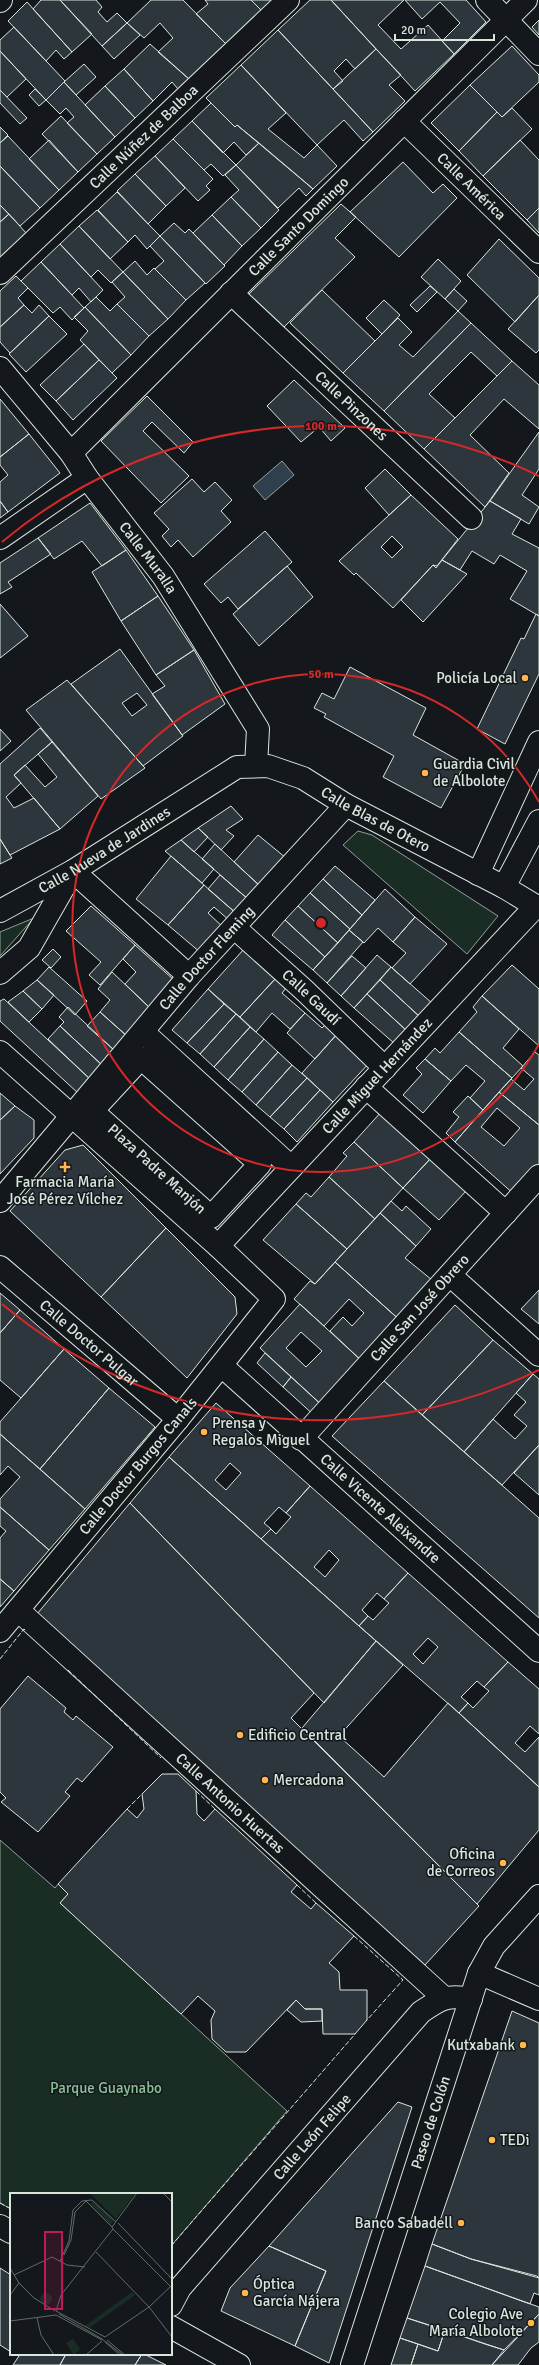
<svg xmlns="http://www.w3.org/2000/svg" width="539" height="2365" font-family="Signika,sans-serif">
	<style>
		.green { fill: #1a2d24; stroke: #939e99 }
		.water { fill: #2f3f4d; stroke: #939e99 }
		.building { fill: #2c363c; stroke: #d8e6dc; fill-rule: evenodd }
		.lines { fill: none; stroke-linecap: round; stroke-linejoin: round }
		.pedestrian-casing { stroke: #d8e6dc; stroke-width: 24 }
		.minor-casing { stroke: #d8e6dc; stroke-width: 24 }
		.tertiary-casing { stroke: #d8e6dc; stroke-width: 24 }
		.pedestrian { stroke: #14181c; stroke-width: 22 }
		.minor { stroke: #14181c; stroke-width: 22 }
		.tertiary { stroke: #14181c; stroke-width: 22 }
		.fence { stroke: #d8e6dc; stroke-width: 1; stroke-dasharray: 5 2; stroke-linecap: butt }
		.ring { fill: none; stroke: #d62828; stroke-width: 2 }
		.poi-dot { fill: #ffb74d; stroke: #14181c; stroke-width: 1.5 }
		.labels { text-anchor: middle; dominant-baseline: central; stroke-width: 3; stroke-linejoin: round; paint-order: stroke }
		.street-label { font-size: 15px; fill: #d8e6dc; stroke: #14181c }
		.poi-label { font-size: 15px; fill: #d8e6dc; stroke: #14181c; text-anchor: start }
		.park-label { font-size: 15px; fill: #8ac095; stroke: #14181c }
		.inset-road { fill: none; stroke: #626a69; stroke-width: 1 }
		.view { fill: #c2185b; fill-opacity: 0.15; stroke: #c2185b; stroke-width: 2 }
		.inset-edge { fill: none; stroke: #d8e6dc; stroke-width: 2 }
		.centre { fill: #d62828; stroke: #14181c; stroke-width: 2 }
		.ring-label { font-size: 12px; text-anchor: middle; font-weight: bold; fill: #d62828; stroke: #14181c; stroke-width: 3; stroke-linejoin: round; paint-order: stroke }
	</style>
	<rect width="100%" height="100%" fill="#14181c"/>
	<path class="green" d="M358,831L372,835L498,916L467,954L343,845Z
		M34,918L0,956V932Z
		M0,1840L55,1888L58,1884L68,1894L60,1903L287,2111L171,2246V2194H11V2209L0,2203Z"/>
	<path class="water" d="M282,461L294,475L265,500L253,486Z"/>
	<path class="building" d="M41,0H60L92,34L72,52L33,9Z
		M60,0H96L102,7L98,12L107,22L117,13L127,23L102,46Z
		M151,0H183L226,44L189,79L158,52L173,38L160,23L144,38L127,23Z
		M205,0H251L261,10L226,44L196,14L208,4Z
		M251,0H273L261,10Z
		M310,0H331L376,49L355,69L346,59L334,71L343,81L333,89L278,30Z
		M331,0H404L378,25L401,49L428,25L454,54L415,91Z
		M405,0H466L486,22L454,54L442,41L460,23L440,2L422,19Z
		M27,2L72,52L64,59L56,50L46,61L8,21Z
		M539,20V35L532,27Z
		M127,23L140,35L114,59L102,46Z
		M14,27L65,81L46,100L0,51V40Z
		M278,30L373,132L363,141L344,120L317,145L241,65Z
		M150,44L189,79L178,89L172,82L153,101L124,69Z
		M512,46L539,75V82L502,117L470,85Z
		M376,49L401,75L389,85L405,101L373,132L333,89Z
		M0,51L26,79L7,97L0,90Z
		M84,64L96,77L76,95L64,82Z
		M241,65L286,113L268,129L304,158L317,145L337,166L313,189L237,125L235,127L206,98Z
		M124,69L153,101L135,118L105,86Z
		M64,82L115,137L97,154L67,123L74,117L66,108L60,114L46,100Z
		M470,85L497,112L459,151L431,123Z
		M105,86L135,118L115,137L85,105Z
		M35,89L46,100L39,106L29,95Z
		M0,90L27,118L20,124L0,103Z
		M211,103L235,127L237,125L259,143L246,155L234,142L223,153L192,121Z
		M512,108L532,129L483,176L459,151L497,112L502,117Z
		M61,116L97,154L78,172L42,134Z
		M192,121L236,165L223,176L211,164L204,170L173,139Z
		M0,127L8,135L0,143Z
		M8,136L59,190L40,208L0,166V143Z
		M173,139L213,179L206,186L210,190L198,201L155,156Z
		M49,140L78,172L59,190L29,159Z
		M520,140L539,160V208L527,220L483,176Z
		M259,143L305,182L313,189L306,196L299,188L278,208L236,165Z
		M155,156L185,188L166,206L135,174Z
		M403,162L433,193L443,184L457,198L399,257L350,212Z
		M236,165L279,210L261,228L231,197L239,190L225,175Z
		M0,166L40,208L20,226L0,205Z
		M135,174L166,206L148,224L117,191Z
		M117,192L160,236L147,249L135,235L128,242L98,210Z
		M231,197L261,228L242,246L212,215Z
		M341,204L356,217L335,238L355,257L284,327L249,294Z
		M0,205L9,214L0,222Z
		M539,208V233L527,220Z
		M97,210L128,242L110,259L79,226Z
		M9,214L26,233L0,257V222Z
		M212,215L242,246L224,265L193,233Z
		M174,223L185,233L189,229L225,266L206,284L160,236Z
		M79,226L123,272L111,283L98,270L91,277L60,244Z
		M160,236L205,283L186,300L155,269L164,261L150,246Z
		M499,239L539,278V295L515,322L467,275Z
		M60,244L103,290L91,302L79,288L72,295L41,262Z
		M438,259L461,281L445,299L421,277Z
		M135,261L147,275L154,268L186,300L168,319L123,272Z
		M41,262L84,308L72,320L60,307L53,313L21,281Z
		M123,272L168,319L149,336L117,304L125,297L112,282Z
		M16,276L28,288L18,298L24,305L0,327V291Z
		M430,286L437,292L417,312L410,305Z
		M454,289L467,301L458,311L445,299Z
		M322,290L375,341L343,373L290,323Z
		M539,295V350L536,353L508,329Z
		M96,297L110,311L117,304L149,336L131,355L85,307Z
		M384,300L400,315L382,334L366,318Z
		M24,305L32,313L39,305L49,316L10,353L0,342V327Z
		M85,307L131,355L112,373L80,340L88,331L74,317Z
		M458,311L471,323L384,411L343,373L398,318L412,332L399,345L413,357Z
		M49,316L67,334L26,372L9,354Z
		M471,323L512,361L497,376L471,352L429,394L455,418L424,449L384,411Z
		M84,344L99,360L56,401L40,385Z
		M99,360L117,378L73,420L56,401Z
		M512,361L539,385V429L504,399L470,435L509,473L485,507L424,449Z
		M294,380L345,428L331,441L319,427L301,442L267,406Z
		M147,396L193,442L184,453L152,422L143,431L189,476L161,503L101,441Z
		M0,399L29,434L0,457Z
		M539,432V469L522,495L539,507L529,524L490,501Z
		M29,434L60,473L8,512L0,501V482L8,475L0,465V457Z
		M385,469L411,495L389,515L365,488Z
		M192,479L204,492L215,482L232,500L221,511L231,522L193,557L178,540L171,547L162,536L169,529L154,513Z
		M411,495L458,539L437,566L433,565L393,608L356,573L354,575L339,561ZM392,536L403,547L392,558L381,547Z
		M0,501L8,512L0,518Z
		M490,501L521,519L512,534L539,548V616L510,599L527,571L500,555L494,564L472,551L460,570L442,560Z
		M90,503L126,550L102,566L82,541L54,559L38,538Z
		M265,531L292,562L238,609L228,597L221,603L204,584Z
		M38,538L51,554L8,582L12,587L0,594V563Z
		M126,550L158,596L121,621L92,572Z
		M442,560L467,574L423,622L401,600L433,565L436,568Z
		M287,566L313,597L259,646L233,614Z
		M158,596L194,650L156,675L121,621Z
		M0,604L28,636L0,658Z
		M536,614L539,616V674L505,744L477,729L521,638L524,639Z
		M120,649L183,736L143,766L71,684ZM137,693L147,705L132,716L122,703Z
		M194,650L225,704L182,735L152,694L165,686L156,675Z
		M350,667L426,708L413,735L465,764L441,808L383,777L394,756L324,717L326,714L314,708L322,693L334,699Z
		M67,680L145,768L101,799L26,710Z
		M40,728L52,742L14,775L21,783L6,797L14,808L34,798L60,829L10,855L0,839V764Z
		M0,729L11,741L0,751Z
		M52,742L98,796L60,829L14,775L25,765L45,787L57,777L38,754Z
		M231,806L243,819L226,830L234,836L221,850L198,828Z
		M198,828L208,837L194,852L181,840Z
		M258,835L286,858L261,887L234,862Z
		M0,839L12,858L0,864Z
		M181,840L214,869L202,883L165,851Z
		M215,844L261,887L249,900L202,859Z
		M171,856L204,885L168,925L136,899Z
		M335,866L375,900L362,915L323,879Z
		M220,875L249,900L237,914L208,889Z
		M323,879L362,915L350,929L310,893Z
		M204,885L237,914L230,921L214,907L208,913L224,928L201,953L168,925Z
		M385,889L415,917L393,942L378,928L364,943L349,930Z
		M310,893L350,929L338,943L298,906Z
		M91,906L135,945L100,985L89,975L101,962L66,931Z
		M298,906L338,943L325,957L285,920Z
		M415,917L447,944L410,984L392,968L406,953L393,942Z
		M285,920L325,957L313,970L272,935Z
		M349,930L363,942L327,983L313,970Z
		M135,945L175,981L151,1009L125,984L136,972L123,959Z
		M53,949L61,957L51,968L42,960Z
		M244,949L276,978L240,1017L208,989Z
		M377,955L391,967L354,1008L341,996Z
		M352,956L366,968L341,996L327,983Z
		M512,965L539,989V1046L482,996Z
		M49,967L87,1001L75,1015L37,980Z
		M391,967L433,1004L420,1017L380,980Z
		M112,972L151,1009L128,1037L100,1012L110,1000L98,989Z
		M276,978L287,987L282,993L305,1013L290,1029L272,1013L256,1032L240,1017Z
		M37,980L54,995L42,1009L23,991Z
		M380,980L420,1017L407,1031L367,994Z
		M208,989L224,1004L187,1043L172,1030Z
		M23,991L42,1009L29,1022L8,1002Z
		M367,994L407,1031L395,1044L354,1008Z
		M482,996L519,1029L503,1048L523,1066L512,1078L459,1032L477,1012L473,1007Z
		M4,999L91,1080L79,1094L0,1021V1001Z
		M224,1004L236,1014L200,1054L187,1043Z
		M68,1007L115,1051L103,1066L60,1026L64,1022L59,1017Z
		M100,1012L128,1037L115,1051L87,1026Z
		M305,1013L322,1028L327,1023L338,1033L315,1059L287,1033Z
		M236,1014L250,1027L214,1067L200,1054Z
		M60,1026L103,1066L91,1080L48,1039Z
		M250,1027L264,1039L228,1080L214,1067Z
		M459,1032L512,1078L483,1110L470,1098L485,1081L466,1065L451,1081L425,1059L435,1048L440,1053Z
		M338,1033L371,1061L333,1102L302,1073Z
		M264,1039L278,1052L242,1092L228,1080Z
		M278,1052L292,1065L256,1105L242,1092Z
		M535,1052L539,1055V1125L499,1092L511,1079L524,1090L534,1079L521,1068Z
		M425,1059L451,1081L423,1113L403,1095L422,1074L416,1068Z
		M292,1065L307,1078L270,1117L256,1105Z
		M307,1078L320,1090L284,1129L270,1117Z
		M320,1090L333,1102L297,1142L284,1129Z
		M499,1092L539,1125V1167L515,1195L455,1142ZM497,1108L520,1128L504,1146L481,1127Z
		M0,1093L15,1106L0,1120Z
		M468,1096L483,1110L455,1142L446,1133L459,1117L453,1112Z
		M15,1106L34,1120V1138L0,1174V1120Z
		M382,1111L432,1157L403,1188L354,1142Z
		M354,1142L403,1188L375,1219L329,1177L347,1156L343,1153Z
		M83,1145L166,1228L101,1297L10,1211L65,1150Z
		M432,1157L467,1190L439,1220L403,1188Z
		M329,1177L375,1219L347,1249L296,1204L306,1193L311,1197Z
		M391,1201L402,1211L406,1206L431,1229L416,1246L380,1213Z
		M296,1204L347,1249L315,1284L263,1240Z
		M380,1213L416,1246L405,1258L437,1284L403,1323L335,1262Z
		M166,1228L235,1297L237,1314L187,1378L101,1297Z
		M335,1262L403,1323L365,1364L330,1331L343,1317L352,1326L364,1313L349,1299L324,1326L294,1299L310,1281L315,1284Z
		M539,1290V1324L521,1309Z
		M0,1293L20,1310L0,1333Z
		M300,1304L365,1364L325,1408L260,1348ZM301,1332L322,1351L306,1367L286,1348Z
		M455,1305L493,1340L422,1415L384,1381Z
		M20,1310L64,1349L21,1398L0,1380V1333Z
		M493,1340L533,1374L464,1452L422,1415Z
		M64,1349L109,1388L40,1469L0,1434V1422Z
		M265,1353L291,1377L283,1387L257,1363Z
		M533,1374L539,1379V1445L502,1485L464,1452L493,1419L515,1439L527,1426L514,1415L526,1402L516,1393Z
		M291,1377L325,1408L316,1417L283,1387Z
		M384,1381L539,1518V1618L332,1436Z
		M109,1388L155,1427L85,1509L40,1469Z
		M216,1403L310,1486L286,1513L279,1507L264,1523L271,1529L261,1539L169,1457ZM230,1463L241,1473L226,1490L215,1480Z
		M0,1434L85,1509L49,1550L0,1507V1499L20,1477L8,1466L0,1475Z
		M539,1445V1495L514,1473Z
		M169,1457L376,1641L324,1703L130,1503Z
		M310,1486L408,1573L384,1599L377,1593L362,1610L368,1616L359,1626L261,1539L271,1529L276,1534L291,1517L286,1513ZM329,1550L339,1560L325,1577L314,1567Z
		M130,1503L314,1693L291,1718L479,1906L425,1965L37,1614Z
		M0,1507L49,1550L14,1591L0,1579V1538L6,1531L0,1526Z
		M408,1573L508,1662L484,1687L477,1681L461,1697L468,1703L459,1713L359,1626L368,1616L373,1620L389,1603L384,1599ZM428,1638L438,1647L423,1664L413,1654Z
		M0,1579L14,1591L0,1607Z
		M376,1641L403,1665L339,1736L384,1777L448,1703L539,1787V1830L477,1904L302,1728Z
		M508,1662L539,1689V1734L530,1726L515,1743L525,1752L539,1737V1787L459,1713L468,1703L473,1708L489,1691L484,1687Z
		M28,1676L66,1708L64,1712L73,1720L76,1716L113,1747L82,1782L77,1778L65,1792L70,1796L38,1832L1,1802L6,1798L0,1792V1709Z
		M162,1774H178L196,1791L197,1814L204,1821L215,1809L297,1885L291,1892L311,1909L316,1903L354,1936L329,1963L339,1972L340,1990H367V2020L355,2034H323L322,2009H305L296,2000L246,2052H226L212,2039L211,2020L215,2011L198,1996L181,2014L60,1903L68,1894L58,1884L127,1809L137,1818L144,1809L142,1794Z
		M296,2000L305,2009H322V2021L301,2022L287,2010Z
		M512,2011L539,2023V2278L471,2259L432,2244Z
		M398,2102L412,2107L329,2363L295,2346L326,2271L269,2246Z
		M432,2244L471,2259L537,2276L539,2278V2295L534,2293L530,2304L425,2266Z
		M269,2246L326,2271L295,2346L221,2311L230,2288Z
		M425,2266L539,2307V2314L504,2350L407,2318Z
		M0,2268L11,2275V2352L0,2345Z
		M539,2314V2342L531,2348L518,2365H492Z
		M407,2318L445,2330L438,2351L400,2338Z
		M445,2330L485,2344L504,2350L492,2365H411L418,2344L438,2351Z
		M400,2338L418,2344L411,2365H391Z
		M15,2354H66L60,2365H13L19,2356Z
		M66,2354H142L135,2365H60Z
		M142,2354H144L166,2365H135Z"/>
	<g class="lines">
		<g class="pedestrian-casing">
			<path id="pedestrian" d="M141,1058L260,1164L211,1217L92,1111Z"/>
		</g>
		<g class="minor-casing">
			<g id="minor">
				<path d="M487,0L539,54"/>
				<path d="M0,1L1,0"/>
				<path id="s1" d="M404,121L539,252"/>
				<path id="s2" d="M0,273L288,0"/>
				<path id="s3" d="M231,293L471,518"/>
				<path id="s4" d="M0,368L71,453L87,478L163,576L258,729L256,766"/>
				<path id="s5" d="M71,453L526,0"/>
				<path d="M0,538L87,478"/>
				<path id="s6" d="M235,928L304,990L385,1068"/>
				<path d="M0,973L29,948L73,871L189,976"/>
				<path d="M143,1032L291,1167"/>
				<path d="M0,1052L218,1246L274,1299L178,1419L0,1631"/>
				<path d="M366,1087L506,1213"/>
				<path id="s7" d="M0,1201L189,976L346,805"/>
				<path id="s8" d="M218,1246L536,906"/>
				<path id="s9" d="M0,1267L178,1419"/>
				<path d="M450,1275L539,1355"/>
				<path id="s10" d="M222,1366L539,1651"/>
				<path id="s11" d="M301,1439L539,1176"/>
				<path id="s12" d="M18,1610L443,1997"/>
				<path d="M479,1973L539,1999"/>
				<path id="s13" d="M171,2305L180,2288L421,2012C440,1999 447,1994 471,1999"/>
			</g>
		</g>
		<g class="tertiary-casing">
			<g id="tertiary">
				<path d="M478,874L539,742"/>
				<path d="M504,887L539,821"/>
				<path id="s14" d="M0,911L73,871L237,767L268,766L303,778L346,805L504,887L539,908"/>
				<path d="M0,2226L11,2232"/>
				<path d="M171,2327L239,2365"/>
				<path id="s15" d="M352,2365L479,1973L494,1946L539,1896"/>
			</g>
		</g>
		<use href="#pedestrian" class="pedestrian"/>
		<use href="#minor" class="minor"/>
		<use href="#tertiary" class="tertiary"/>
		<path class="fence" d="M0,1659L24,1629L26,1631
			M68,1670L161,1758
			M196,1791L215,1809
			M127,1809L142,1794
			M297,1885L316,1903
			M354,1936L403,1980L366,2021
			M0,2203L11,2209
			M171,2246L356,2033"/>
	</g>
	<g class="ring">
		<path d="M539 1044A249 249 0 1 1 539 802"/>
		<path d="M539 1370A497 497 0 0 1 2 1304M2 542A497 497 0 0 1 539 476"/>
	</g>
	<g class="poi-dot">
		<circle cx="525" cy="678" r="4"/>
		<circle cx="425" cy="773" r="4"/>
		<path d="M63 1161h4v4h4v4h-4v4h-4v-4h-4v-4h4z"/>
		<circle cx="204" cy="1432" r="4"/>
		<circle cx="240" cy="1735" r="4"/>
		<circle cx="265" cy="1780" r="4"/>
		<circle cx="503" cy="1863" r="4"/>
		<circle cx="523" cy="2045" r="4"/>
		<circle cx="492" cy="2140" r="4"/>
		<circle cx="461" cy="2223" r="4"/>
		<circle cx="245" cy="2293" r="4"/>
		<circle cx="531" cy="2323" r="4"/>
	</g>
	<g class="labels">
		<g class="street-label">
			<text stroke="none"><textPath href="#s2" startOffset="198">Calle Núñez de Balboa</textPath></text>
			<text stroke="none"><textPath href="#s1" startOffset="94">Calle América</textPath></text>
			<text stroke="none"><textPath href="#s5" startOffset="321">Calle Santo Domingo</textPath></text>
			<text stroke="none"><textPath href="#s3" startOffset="165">Calle Pinzones</textPath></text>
			<text stroke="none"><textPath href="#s4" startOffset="241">Calle Muralla</textPath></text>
			<text stroke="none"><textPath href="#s14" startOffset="429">Calle Blas de Otero</textPath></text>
			<text stroke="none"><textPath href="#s14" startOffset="121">Calle Nueva de Jardines</textPath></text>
			<text stroke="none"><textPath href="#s7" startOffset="319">Calle Doctor Fleming</textPath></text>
			<text stroke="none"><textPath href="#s6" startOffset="103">Calle Gaudí</textPath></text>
			<text stroke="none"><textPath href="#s8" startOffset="233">Calle Miguel Hernández</textPath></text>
			<text transform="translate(157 1169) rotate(42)">Plaza Padre Manjón</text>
			<text stroke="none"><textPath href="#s11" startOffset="177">Calle San José Obrero</textPath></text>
			<text stroke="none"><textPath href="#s9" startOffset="117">Calle Doctor Pulgar</textPath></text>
			<text transform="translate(138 1466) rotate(-50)">Calle Doctor Burgos Canals</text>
			<text stroke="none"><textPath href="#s10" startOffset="213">Calle Vicente Aleixandre</textPath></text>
			<text stroke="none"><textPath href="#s12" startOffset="287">Calle Antonio Huertas</textPath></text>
			<text stroke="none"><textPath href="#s15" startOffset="255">Paseo de Colón</textPath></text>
			<text stroke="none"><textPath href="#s13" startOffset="220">Calle León Felipe</textPath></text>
		</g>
		<g class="poi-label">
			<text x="517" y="678" text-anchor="end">Policía Local</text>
			<text x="433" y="764">Guardia Civil<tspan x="433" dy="17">de Albolote</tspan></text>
			<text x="65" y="1182" text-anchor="middle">Farmacia María<tspan x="65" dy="17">José Pérez Vílchez</tspan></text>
			<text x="212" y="1423">Prensa y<tspan x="212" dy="17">Regalos Miguel</tspan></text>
			<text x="248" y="1735">Edificio Central</text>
			<text x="273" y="1780">Mercadona</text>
			<text x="495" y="1854" text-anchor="end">Oficina<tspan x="495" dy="17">de Correos</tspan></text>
			<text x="515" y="2045" text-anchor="end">Kutxabank</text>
			<text x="500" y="2140">TEDi</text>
			<text x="453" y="2223" text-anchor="end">Banco Sabadell</text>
			<text x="253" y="2284">Óptica<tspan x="253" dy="17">García Nájera</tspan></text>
			<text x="523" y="2314" text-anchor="end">Colegio Ave<tspan x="523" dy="17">María Albolote</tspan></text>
		</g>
		<g class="park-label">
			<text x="106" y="2088">Parque Guaynabo</text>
		</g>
	</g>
	<g transform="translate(10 2193)">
		<rect width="162" height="162" fill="#14181c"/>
		<path d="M80,0H124V2L106,26ZM83,8L104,27L102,31L100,32L80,11ZM122,99L125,102L79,135L75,133ZM30 106a6 6 0 1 1 12 0a6 6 0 1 1-12 0ZM63,146L70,156L64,162L56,150Z" fill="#1a2d24"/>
		<path class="inset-road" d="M153,0L162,9M82,7L106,29M76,8L102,34M108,30L162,86M103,36L162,95M103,36L102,34L127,0M86,59L139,114L162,144M54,62L61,47L65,19L76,8M50,68L59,48L63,17L72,8L82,7M0,75L9,90L24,105L45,118M4,82L42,64L57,72L75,74M0,102L9,90M46,118L95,144L139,114L161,93M46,118L51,102L103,36M49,121L92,146L113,162M27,125L31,142L44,162M0,128L46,122L92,147M97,147L115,162M95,149L110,162M76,162L92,148"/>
		<path class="view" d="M35,39H52V116H35Z"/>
		<rect width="162" height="162" class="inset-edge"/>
	</g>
	<circle cx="321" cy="923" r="6" class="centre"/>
	<g class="ring-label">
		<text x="321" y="430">100 m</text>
		<text x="321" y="678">50 m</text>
	</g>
	<path d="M395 34v6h99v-6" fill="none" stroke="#d8e6dc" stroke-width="2"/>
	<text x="401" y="34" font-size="12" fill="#d8e6dc" stroke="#14181c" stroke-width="3" paint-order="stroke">20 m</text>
</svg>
